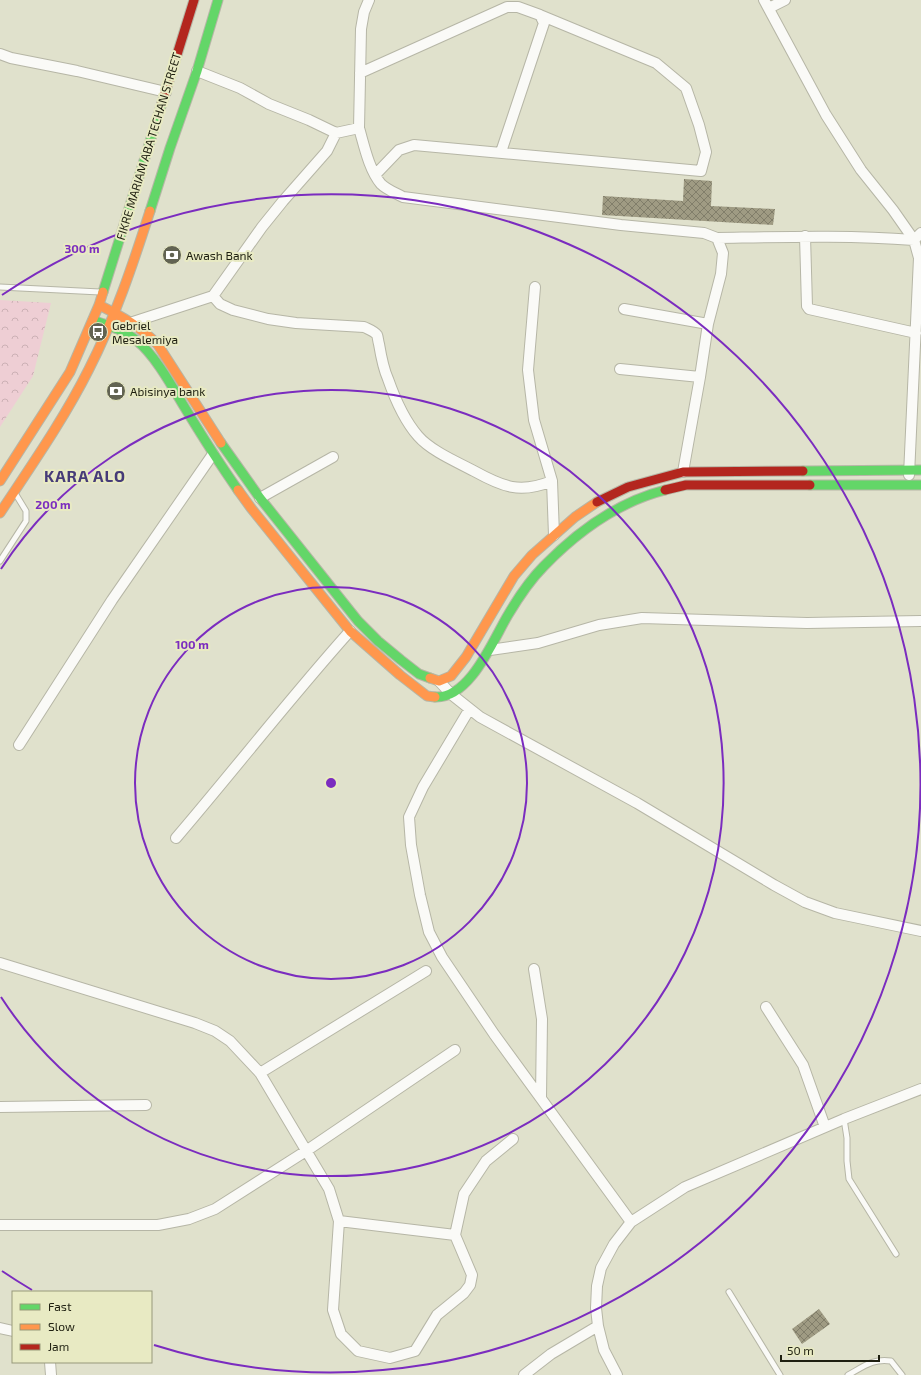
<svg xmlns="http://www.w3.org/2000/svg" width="921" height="1375" font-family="'Exo 2',sans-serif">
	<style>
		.forest { fill: url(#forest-crowns) }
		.building { fill: url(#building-cross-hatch) }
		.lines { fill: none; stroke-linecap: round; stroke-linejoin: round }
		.lane-casing { stroke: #b6b6a6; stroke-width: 7 }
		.street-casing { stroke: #b6b6a6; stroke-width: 12 }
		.fast-casing { stroke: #b6b6a6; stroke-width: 11 }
		.slow-casing { stroke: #b6b6a6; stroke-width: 11 }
		.jam-casing { stroke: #b6b6a6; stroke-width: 11 }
		.lane { stroke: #fafaf7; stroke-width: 5 }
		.street { stroke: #fafaf7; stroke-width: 10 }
		.fast { stroke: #63d668; stroke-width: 9 }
		.slow { stroke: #ff974d; stroke-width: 9 }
		.jam { stroke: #b3261e; stroke-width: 9 }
		.ring { fill: none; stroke: #7b2cbf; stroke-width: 2 }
		.labels { text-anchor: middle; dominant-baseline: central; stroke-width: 4; stroke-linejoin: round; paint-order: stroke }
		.street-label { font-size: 12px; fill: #1e1f10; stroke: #e8eac3 }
		.poi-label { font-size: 12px; fill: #1e1f10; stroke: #e8eac3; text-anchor: start }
		.district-label { font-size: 16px; font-weight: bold; letter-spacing: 1px; fill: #463b78; stroke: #e8eac3 }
		.centre { fill: #7b2cbf; stroke: #e8eac3; stroke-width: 2 }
		.ring-label { font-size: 12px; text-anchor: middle; font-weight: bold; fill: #7b2cbf; stroke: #e8eac3; stroke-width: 4; stroke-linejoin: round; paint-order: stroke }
	</style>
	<defs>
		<pattern id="forest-crowns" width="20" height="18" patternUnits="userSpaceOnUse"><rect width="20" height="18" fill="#eeced4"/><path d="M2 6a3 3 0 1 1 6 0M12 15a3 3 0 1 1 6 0" fill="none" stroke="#ccb0b5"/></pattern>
		<pattern id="building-cross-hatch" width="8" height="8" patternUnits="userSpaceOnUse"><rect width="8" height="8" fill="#9f9b83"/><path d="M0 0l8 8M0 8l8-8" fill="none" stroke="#817e6a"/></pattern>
	</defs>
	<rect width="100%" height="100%" fill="#e0e1cc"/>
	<path class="forest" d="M0,300L51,303L33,376L0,427Z"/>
	<path class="building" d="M684,179L712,181L711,206L775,209L773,225L602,215L603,196L683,201Z
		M819,1309L830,1324L802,1344L792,1329Z"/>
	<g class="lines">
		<g class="lane-casing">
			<path id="lane" d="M0,287L100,292
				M0,561L26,521V511L15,493
				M844,1119L847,1138V1161L849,1179L896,1254
				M729,1292L780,1375
				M848,1375C863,1367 873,1358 891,1361L902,1375"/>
		</g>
		<g class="street-casing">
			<path id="street" d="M764,0L826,115L861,170L893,210L914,240L919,258L909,475
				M769,8L785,0
				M0,54L11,58L77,71L166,92
				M197,71L240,88L269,104L309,120L336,133L359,128C364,145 369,170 381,184C387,190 396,193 403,197L621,225L704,233L717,238L723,253L721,274L708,324L700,377L683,472
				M360,73L507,7H518L540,15L544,23L501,152
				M359,128L361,29L364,12L369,0
				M336,133L327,151L283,201L262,227L213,296L220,304L233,310L268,319L296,323L364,327C368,329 374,331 377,335C378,337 378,341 379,344C381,356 383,368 388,379C395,399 404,420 418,436C431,451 457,462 474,471C503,487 520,494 552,481
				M375,175L399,150L414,145L701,171L706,152L699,125L686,88L656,63L540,15
				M805,236L807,306L809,309L916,333
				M717,238C783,237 848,235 914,240L921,233
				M535,287L528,370L534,420L552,481L554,535
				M624,309L708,324
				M133,322L213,296
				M620,369L700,377
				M260,498L333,457
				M490,650L538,643L599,625L642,618L807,623L921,621
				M439,681L451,694L480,717L637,803L774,885L805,902L835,913L921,931
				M469,710L423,787L409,817L411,845L420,895L429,932L442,957L494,1034L631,1222
				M19,745L112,600L213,454
				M176,838C235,769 290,698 350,631
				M0,963L195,1023L215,1031L230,1041L260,1073L426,971
				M534,969L542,1019L541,1098
				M766,1007L803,1065L825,1127
				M260,1073L329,1189L339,1221L333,1310L341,1334L358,1351L390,1358L415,1351L437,1315L464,1293L470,1285L472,1275L455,1235L464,1194L486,1161L513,1139
				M0,1107L146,1105
				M339,1221L455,1235
				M0,1225H158L189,1219L215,1209L306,1151L455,1050
				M0,1328L13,1331
				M50,1362L51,1375
				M524,1375L551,1354L598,1326
				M617,1375L604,1350L598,1326L596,1308L597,1286L601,1268L614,1244L631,1222L685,1187L844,1119L921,1089"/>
		</g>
		<g class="fast-casing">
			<path id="fast" d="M150,211L170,148L197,71L218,0
				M103,292L162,103
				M93,320C108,326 125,330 137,341C155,355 173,388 185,408C202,436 219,463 238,490
				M221,443L260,498L358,621L378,641L401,660L419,674L430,678
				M803,471L921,470
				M810,485H921
				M435,697C470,699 493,640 508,615C518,598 529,581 544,566C577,532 618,502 665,490"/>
		</g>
		<g class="slow-casing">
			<path id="slow" d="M99,305C121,316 141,327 158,345L221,443
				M0,481L70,372L99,305L103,292
				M238,490L251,508L350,631L400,675L427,696L435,697
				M0,513C31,466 64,419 89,369C115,318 133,264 150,211
				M430,678L439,681L451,676L466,657L514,576L532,555L575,517L597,502"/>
		</g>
		<g class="jam-casing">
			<path id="jam" d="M162,103L194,0
				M665,490L686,485H810
				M597,502L628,487L683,472L803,471"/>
		</g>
		<use href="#lane" class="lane"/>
		<use href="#street" class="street"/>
		<use href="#fast" class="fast"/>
		<use href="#slow" class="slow"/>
		<use href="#jam" class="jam"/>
	</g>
	<g class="ring">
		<circle cx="331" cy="783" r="196"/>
		<path d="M1 569A393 393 0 1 1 1 997"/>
		<path d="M32 1290A589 589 0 0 1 2 1271M2 295A589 589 0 1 1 154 1345"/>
	</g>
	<defs>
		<g id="bank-disc" transform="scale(1)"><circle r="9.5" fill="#626352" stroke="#e8eac3"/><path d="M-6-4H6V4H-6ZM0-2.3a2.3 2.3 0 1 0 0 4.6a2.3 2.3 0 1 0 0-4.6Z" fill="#fff"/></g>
		<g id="bus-disc" transform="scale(1)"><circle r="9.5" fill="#626352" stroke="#e8eac3"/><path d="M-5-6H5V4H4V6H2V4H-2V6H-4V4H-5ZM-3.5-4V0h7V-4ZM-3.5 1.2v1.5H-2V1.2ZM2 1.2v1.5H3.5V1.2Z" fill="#fff"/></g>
	</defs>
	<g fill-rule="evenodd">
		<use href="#bank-disc" x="172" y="255"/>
		<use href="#bus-disc" x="98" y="332"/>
		<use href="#bank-disc" x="116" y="391"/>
	</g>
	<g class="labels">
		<g class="street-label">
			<text transform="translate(148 146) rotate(-73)">FIKRE MARIAM ABA TECHAN STREET</text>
		</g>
		<g class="poi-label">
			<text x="186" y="255">Awash Bank</text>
			<text x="112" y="325">Gebriel<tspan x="112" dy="14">Mesalemiya</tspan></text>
			<text x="130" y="391">Abisinya bank</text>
		</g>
		<g class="district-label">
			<text x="85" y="475">KARA ALO</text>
		</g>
	</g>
	<circle cx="331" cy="783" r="6" class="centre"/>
	<g class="ring-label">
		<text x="82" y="253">300 m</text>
		<text x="53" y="509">200 m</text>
		<text x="192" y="649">100 m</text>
	</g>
	<rect x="12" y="1291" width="140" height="72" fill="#e8eac3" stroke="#97997b"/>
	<rect x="20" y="1304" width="20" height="6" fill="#63d668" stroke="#97997b"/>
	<text x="48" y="1311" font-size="12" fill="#1e1f10">Fast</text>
	<rect x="20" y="1324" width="20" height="6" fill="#ff974d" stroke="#97997b"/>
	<text x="48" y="1331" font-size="12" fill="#1e1f10">Slow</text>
	<rect x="20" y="1344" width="20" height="6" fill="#b3261e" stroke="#97997b"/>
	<text x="48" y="1351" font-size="12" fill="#1e1f10">Jam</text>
	<path d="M781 1355v6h98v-6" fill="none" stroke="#1e1f10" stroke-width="2"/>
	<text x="787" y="1355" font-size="12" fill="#1e1f10" stroke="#e8eac3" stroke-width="3" paint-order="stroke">50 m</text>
</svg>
